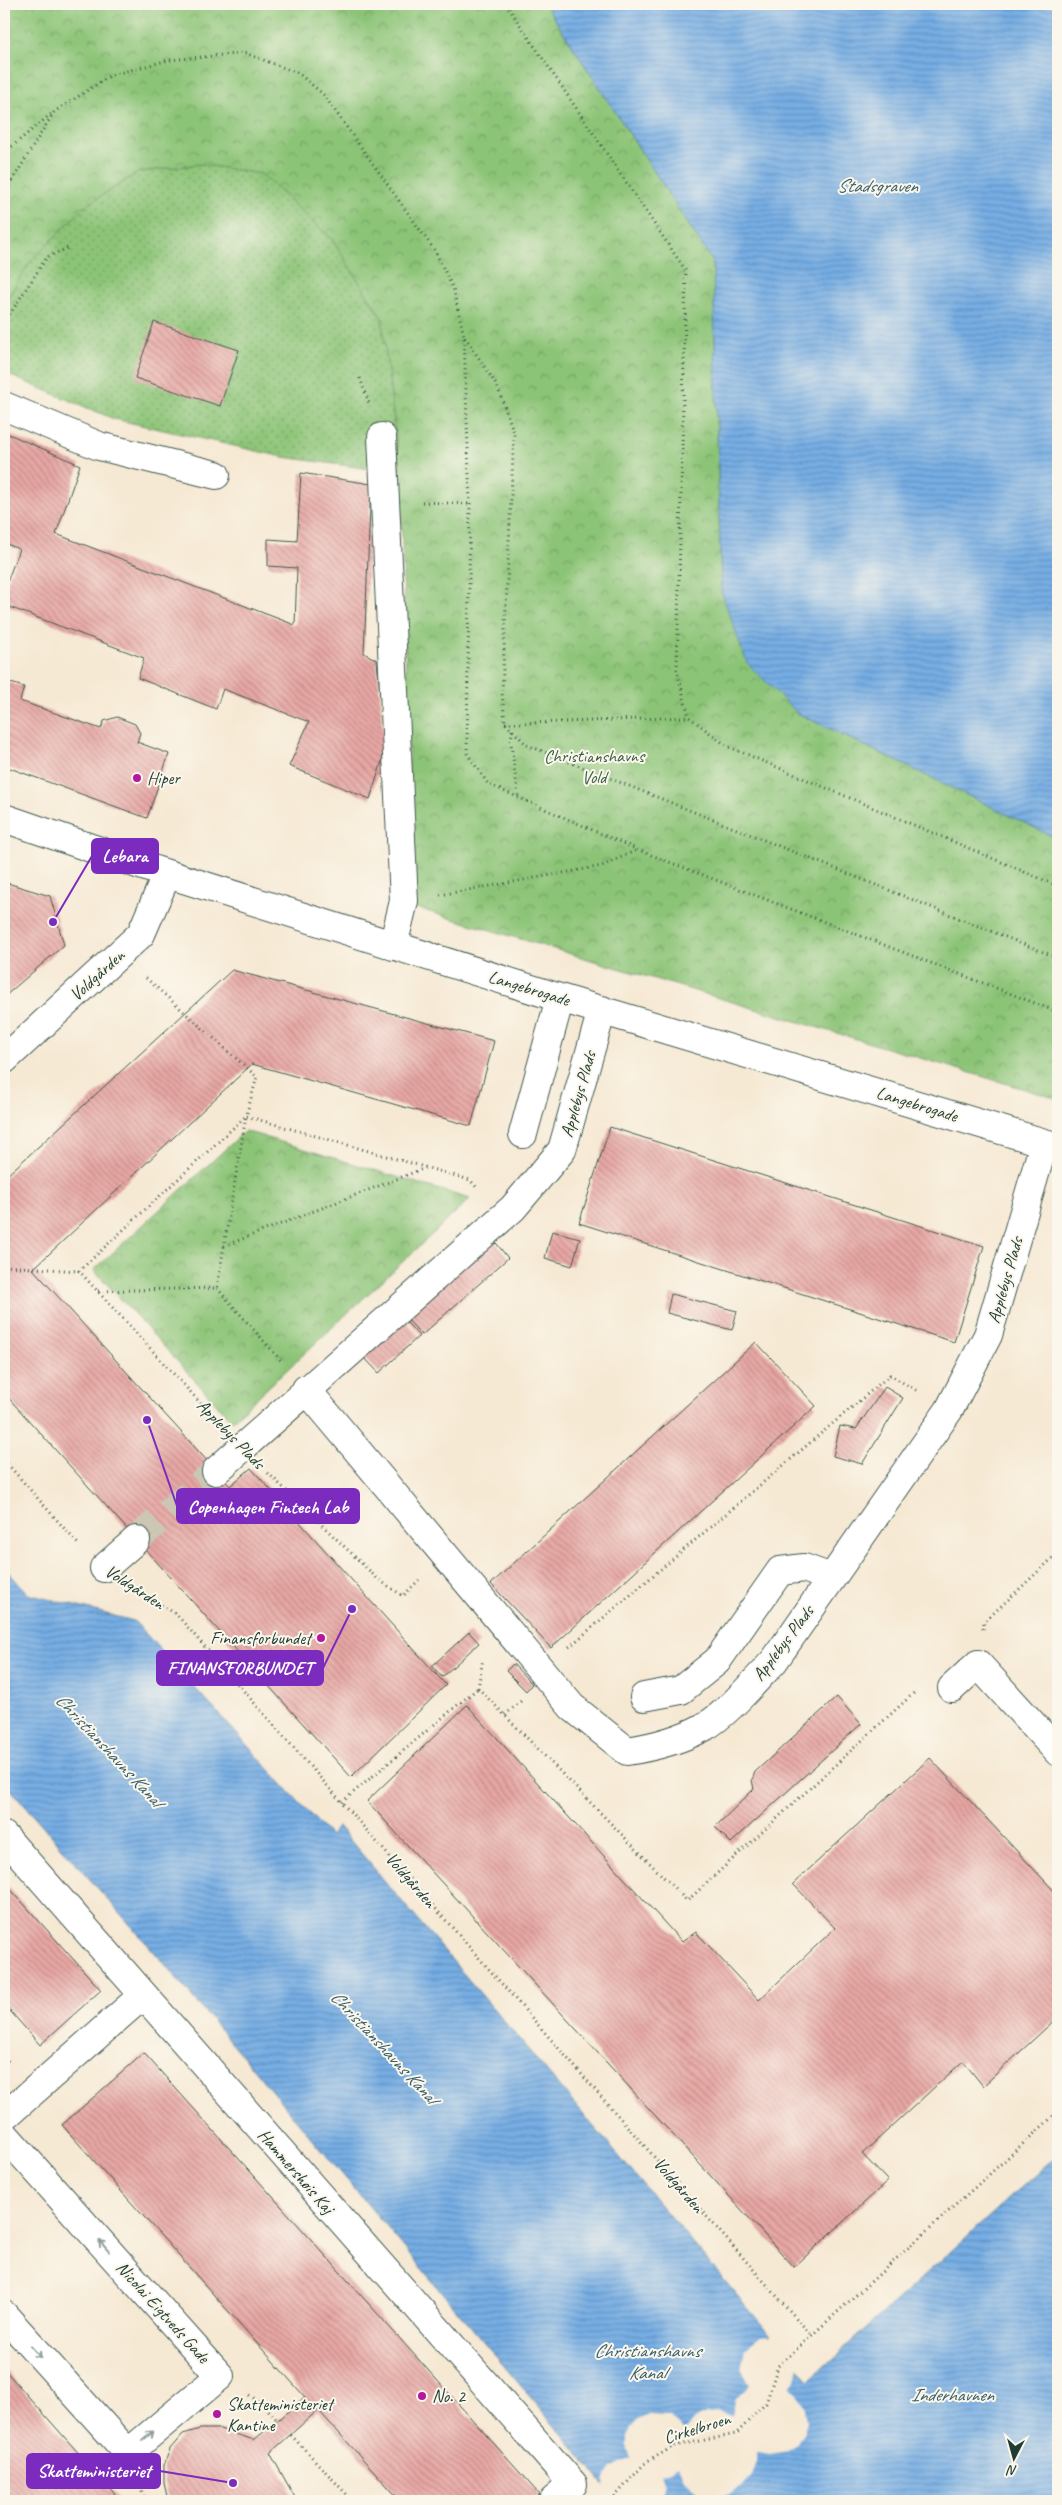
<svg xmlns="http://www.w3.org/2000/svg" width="1062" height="2505" font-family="Caveat,sans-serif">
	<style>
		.grass { fill: url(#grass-dots); stroke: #568056 }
		.park { fill: url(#park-crowns); stroke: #568056 }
		.water { fill: url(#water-rules); stroke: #4a758c }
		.pier { fill: #f6e9d4 }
		.building { fill: url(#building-back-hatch) }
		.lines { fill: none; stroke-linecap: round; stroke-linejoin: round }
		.minor-tunnel { stroke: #cbc7b4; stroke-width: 28; stroke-dasharray: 28 14; stroke-linecap: butt }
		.minor-casing { stroke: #3f574c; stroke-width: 30 }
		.path { stroke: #3f574c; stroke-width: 3; stroke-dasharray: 1 4; stroke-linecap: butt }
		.minor { stroke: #fff; stroke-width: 28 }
		.oneway { stroke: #8f9e9a }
		.poi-dot { fill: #b5179e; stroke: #fbf7ec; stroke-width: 2 }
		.labels { text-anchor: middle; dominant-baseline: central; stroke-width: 4; stroke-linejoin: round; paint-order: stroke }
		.park-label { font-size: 18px; fill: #3a5f45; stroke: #fbf7ec }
		.poi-label { font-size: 18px; fill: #1f3d34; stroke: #fbf7ec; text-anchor: start }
		.street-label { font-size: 18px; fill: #1f3d34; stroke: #fbf7ec }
		.water-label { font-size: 19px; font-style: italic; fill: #395f69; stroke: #fbf7ec }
		.leader { fill: none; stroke: #7b2cbf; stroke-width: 2 }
		.callout-dot { fill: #7b2cbf; stroke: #fbf7ec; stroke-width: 2 }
		.callout { fill: #7b2cbf; stroke: #7b2cbf; stroke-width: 2 }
		.callout-label { font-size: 19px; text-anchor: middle; font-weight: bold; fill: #fff }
	</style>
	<defs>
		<pattern id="grass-dots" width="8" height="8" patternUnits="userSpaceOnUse" patternTransform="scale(1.25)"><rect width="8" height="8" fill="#8cc477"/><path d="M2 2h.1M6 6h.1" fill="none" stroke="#72a062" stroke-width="1.8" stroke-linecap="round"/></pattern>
		<pattern id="park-crowns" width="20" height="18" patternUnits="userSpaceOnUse" patternTransform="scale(1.25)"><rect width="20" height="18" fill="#8cc477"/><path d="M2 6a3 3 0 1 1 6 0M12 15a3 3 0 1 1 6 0" fill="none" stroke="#72a062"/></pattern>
		<pattern id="water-rules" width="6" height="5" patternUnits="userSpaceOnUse" patternTransform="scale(1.25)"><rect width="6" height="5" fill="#76ade4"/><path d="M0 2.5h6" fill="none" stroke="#608eba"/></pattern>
		<pattern id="building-back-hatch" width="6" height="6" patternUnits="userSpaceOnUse" patternTransform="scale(1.25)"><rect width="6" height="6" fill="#e8a7a4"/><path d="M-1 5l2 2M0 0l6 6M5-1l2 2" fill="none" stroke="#bb8986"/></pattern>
	</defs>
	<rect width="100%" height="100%" fill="#fbf7ec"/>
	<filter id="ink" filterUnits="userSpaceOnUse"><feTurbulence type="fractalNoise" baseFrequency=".02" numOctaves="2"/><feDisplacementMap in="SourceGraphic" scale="10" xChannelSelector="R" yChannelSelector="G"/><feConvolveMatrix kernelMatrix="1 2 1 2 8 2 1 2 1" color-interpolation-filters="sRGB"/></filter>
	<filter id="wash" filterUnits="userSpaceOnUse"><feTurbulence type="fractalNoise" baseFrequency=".0096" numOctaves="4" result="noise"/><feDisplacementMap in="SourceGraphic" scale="20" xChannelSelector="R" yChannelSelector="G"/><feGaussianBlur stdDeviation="1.12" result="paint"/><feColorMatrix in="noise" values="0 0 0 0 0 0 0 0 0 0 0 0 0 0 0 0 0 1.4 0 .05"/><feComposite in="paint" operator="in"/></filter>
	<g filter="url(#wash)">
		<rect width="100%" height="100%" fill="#f6e9d4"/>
		<path class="grass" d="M200,164L261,174L332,239L382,318L400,473L283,457L114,419L4,373V304L30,262L85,206L139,172Z"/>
		<path class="park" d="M4,4H545L713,262L721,591L797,713L1058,839V1099L413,907L400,473L382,318L332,239L261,174L200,164L139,172L85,206L30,262L4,303Z
			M245,1131L470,1199L232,1421L94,1270Z"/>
		<path class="water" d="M545,4H1058V839L797,713L747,663L721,591L713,262Z
			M4,1567L28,1594L134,1621L330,1836L338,1826L809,2380L1058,2154V2501H618L163,1962L4,1782Z"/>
		<path class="pier" d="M774,2335L799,2366L796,2379L790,2387L799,2395L805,2408L807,2421L803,2434L795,2445L783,2452L770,2454L756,2452V2465L751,2477L742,2487L730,2494L717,2496L704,2494L693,2488L684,2478L678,2466L670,2472L660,2474L664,2484L661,2501H615L604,2488L605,2478L612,2468L621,2462L631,2459L628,2449V2438L631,2428L638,2420L648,2415L669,2416L684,2431L694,2420L706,2414L719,2413L732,2416L736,2398L750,2385L741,2368L745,2348L761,2336Z"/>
		<g id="blocks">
			<path class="building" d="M154,322L239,350L220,406L135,378Z
				M4,432L80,465L56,534L295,625L297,568L268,566V539L297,541L301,473L371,484L364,653L377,660L385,752L370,799L289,766L309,722L223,689L216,709L138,678L144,658L4,605V591L19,549L4,543Z
				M4,681L24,687L20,701L101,729L104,721L117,717L135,724L140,733L137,742L169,754L147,818L4,766Z
				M4,882L50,896L64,945L4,997Z
				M232,970L494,1041L471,1126L252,1064L33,1269L230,1486L251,1468L446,1685L351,1777L4,1393V1178Z
				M610,1127L984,1246L954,1342L579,1223Z
				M552,1231L580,1238L572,1266L545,1258Z
				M493,1239L508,1258L422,1335L405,1317Z
				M671,1294L737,1311L732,1330L667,1313Z
				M399,1314L419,1336L379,1373L358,1351Z
				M756,1342L816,1406L551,1648L491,1584Z
				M885,1387L903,1398L862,1464L833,1456L840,1426L856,1429Z
				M469,1632L479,1643L442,1677L432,1666Z
				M513,1664L532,1684L526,1691L506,1671Z
				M837,1697L861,1724L731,1843L715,1827L754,1789L752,1780L755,1772Z
				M467,1705L682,1942L696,1932L759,2000L835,1928L793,1884L930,1758L1058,1895V2017L983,2086L963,2061L862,2154L888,2181L794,2267L367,1801Z
				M4,1882L101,1990L40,2045L4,2004Z
				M144,2053L539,2494L531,2501H401L318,2410L270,2453L297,2501H168L164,2483V2465L170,2449L183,2434L200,2429H220L254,2440L305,2397L62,2125Z
				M4,2369L121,2501H4Z"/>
		</g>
	</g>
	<g filter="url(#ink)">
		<use href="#blocks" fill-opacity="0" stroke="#3f574c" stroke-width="1"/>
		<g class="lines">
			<path class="minor-tunnel" d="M136,1540L216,1471"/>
			<g class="minor-casing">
				<path id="minor" d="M4,406L99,446L216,475
					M382,437L404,901L393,946
					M4,818L155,870L560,998L1058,1147
					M4,1060L141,934L167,874
					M523,1134L560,998
					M306,1389L572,1707L627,1751C653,1747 680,1740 704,1727C726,1715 756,1680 774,1661L949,1410L988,1335L1044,1143
					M216,1471L513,1208L562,1150L602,1010
					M104,1568L136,1540
					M952,1688L978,1664L1058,1752
					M644,1697L681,1690L717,1661L780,1571L804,1568L831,1578
					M4,1836L573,2484L553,2501
					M4,2117L142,1996
					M4,2134L220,2376L128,2453L4,2315"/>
			</g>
			<path class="path" d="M506,4L686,271L677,671L689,717L727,746L1058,886
				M4,153L51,114
				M4,194L54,112L111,75L169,60L245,53L298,73L323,94L435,251L453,288L464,336L470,504L467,753L488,784L638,850L1058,1012
				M4,323L47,257L70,247
				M465,337L497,386L514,433L502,692L505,723L527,745L1058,958
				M360,378L369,403
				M422,502L470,504
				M505,723C567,723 628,719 689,717
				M512,730L511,743L518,796
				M440,895L602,866L637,850
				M146,978L257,1077L246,1116L470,1180L478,1189
				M4,1266L79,1271
				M217,1288L283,1363
				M98,1291L217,1288L224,1246
				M218,1422L79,1271L246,1116L224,1246L425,1168
				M4,1460L78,1544
				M268,1473L379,1580L403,1596L419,1580
				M136,1589L176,1614L812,2336
				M983,1629L984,1622L1058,1553
				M569,1647L890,1375L919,1392
				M478,1688L483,1659
				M478,1688L687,1901L916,1691
				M505,1715L521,1701
				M342,1802L478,1688
				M4,2057L10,2064
				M249,2395L264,2405L277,2420
				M291,2435L353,2501
				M140,2486L146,2501
				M611,2501L644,2464L674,2446L736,2434L766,2403L778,2366L1058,2112"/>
			<use href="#minor" class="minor"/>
		</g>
		<defs><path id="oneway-shaft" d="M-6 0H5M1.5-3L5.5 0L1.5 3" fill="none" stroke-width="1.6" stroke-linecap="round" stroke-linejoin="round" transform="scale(1.25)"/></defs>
		<g class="oneway">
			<use href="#oneway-shaft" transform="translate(104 2246) rotate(-132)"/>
			<use href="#oneway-shaft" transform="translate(36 2352) rotate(48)"/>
			<use href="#oneway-shaft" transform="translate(148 2436) rotate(-40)"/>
		</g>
	</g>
	<g class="poi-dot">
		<circle cx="137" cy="778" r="5"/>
		<circle cx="321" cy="1638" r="5"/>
		<circle cx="422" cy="2396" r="5"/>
		<circle cx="217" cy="2414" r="5"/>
	</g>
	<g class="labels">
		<g class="park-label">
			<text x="594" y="756">Christianshavns<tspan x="594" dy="21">Vold</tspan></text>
		</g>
		<g class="poi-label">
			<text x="147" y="778">Hiper</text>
			<text x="311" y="1638" text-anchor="end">Finansforbundet</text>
			<text x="432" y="2396">No. 2</text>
			<text x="227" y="2404">Skatteministeriet<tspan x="227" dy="21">Kantine</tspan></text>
		</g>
		<g class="street-label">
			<text transform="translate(97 975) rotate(-42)">Voldgården</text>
			<text transform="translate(529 988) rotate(17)">Langebrogade</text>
			<text transform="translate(578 1094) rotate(-74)">Applebys Plads</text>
			<text transform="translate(917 1104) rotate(17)">Langebrogade</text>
			<text transform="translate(1005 1280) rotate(-74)">Applebys Plads</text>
			<text transform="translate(231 1434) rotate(46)">Applebys Plads</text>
			<text transform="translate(135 1587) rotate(33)">Voldgården</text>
			<text transform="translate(783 1643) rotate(-53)">Applebys Plads</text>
			<text transform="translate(411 1880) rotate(49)">Voldgården</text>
			<text transform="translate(296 2171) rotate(49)">Hammershøis Kaj</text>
			<text transform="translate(679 2185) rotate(49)">Voldgården</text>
			<text transform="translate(163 2312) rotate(48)">Nicolai Eigtveds Gade</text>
			<text transform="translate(697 2428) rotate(-17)">Cirkelbroen</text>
		</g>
		<g class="water-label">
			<text x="877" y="186">Stadsgraven</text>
			<text transform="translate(109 1750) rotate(47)">Christianshavns Kanal</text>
			<text transform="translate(384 2047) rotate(47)">Christianshavns Kanal</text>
			<text x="647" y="2351">Christianshavns<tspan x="647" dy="22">Kanal</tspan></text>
			<text x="952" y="2395">Inderhavnen</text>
		</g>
	</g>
	<path class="leader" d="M53 922L92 856M147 1420L177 1506M352 1609L323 1668M233 2483L160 2471"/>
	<g class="callout-dot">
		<circle cx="53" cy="922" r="5"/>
		<circle cx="147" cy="1420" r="5"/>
		<circle cx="352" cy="1609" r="5"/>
		<circle cx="233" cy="2483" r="5"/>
	</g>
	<g class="callout">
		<rect x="92" y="839" width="66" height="34" rx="5"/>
		<rect x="177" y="1489" width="182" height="34" rx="5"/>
		<rect x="157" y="1651" width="166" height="34" rx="5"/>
		<rect x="27" y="2454" width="133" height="34" rx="5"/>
	</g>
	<g class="callout-label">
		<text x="125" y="862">Lebara</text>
		<text x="268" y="1513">Copenhagen Fintech Lab</text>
		<text x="240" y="1674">FINANSFORBUNDET</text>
		<text x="94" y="2477">Skatteministeriet</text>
	</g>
	<rect width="1062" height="2505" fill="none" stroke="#fbf7ec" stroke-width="20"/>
	<g transform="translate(1014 2458) rotate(186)" stroke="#fbf7ec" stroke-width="4" paint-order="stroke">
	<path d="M0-4L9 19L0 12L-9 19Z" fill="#1f3d34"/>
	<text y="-8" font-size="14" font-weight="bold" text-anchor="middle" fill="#1f3d34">N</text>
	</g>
</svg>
